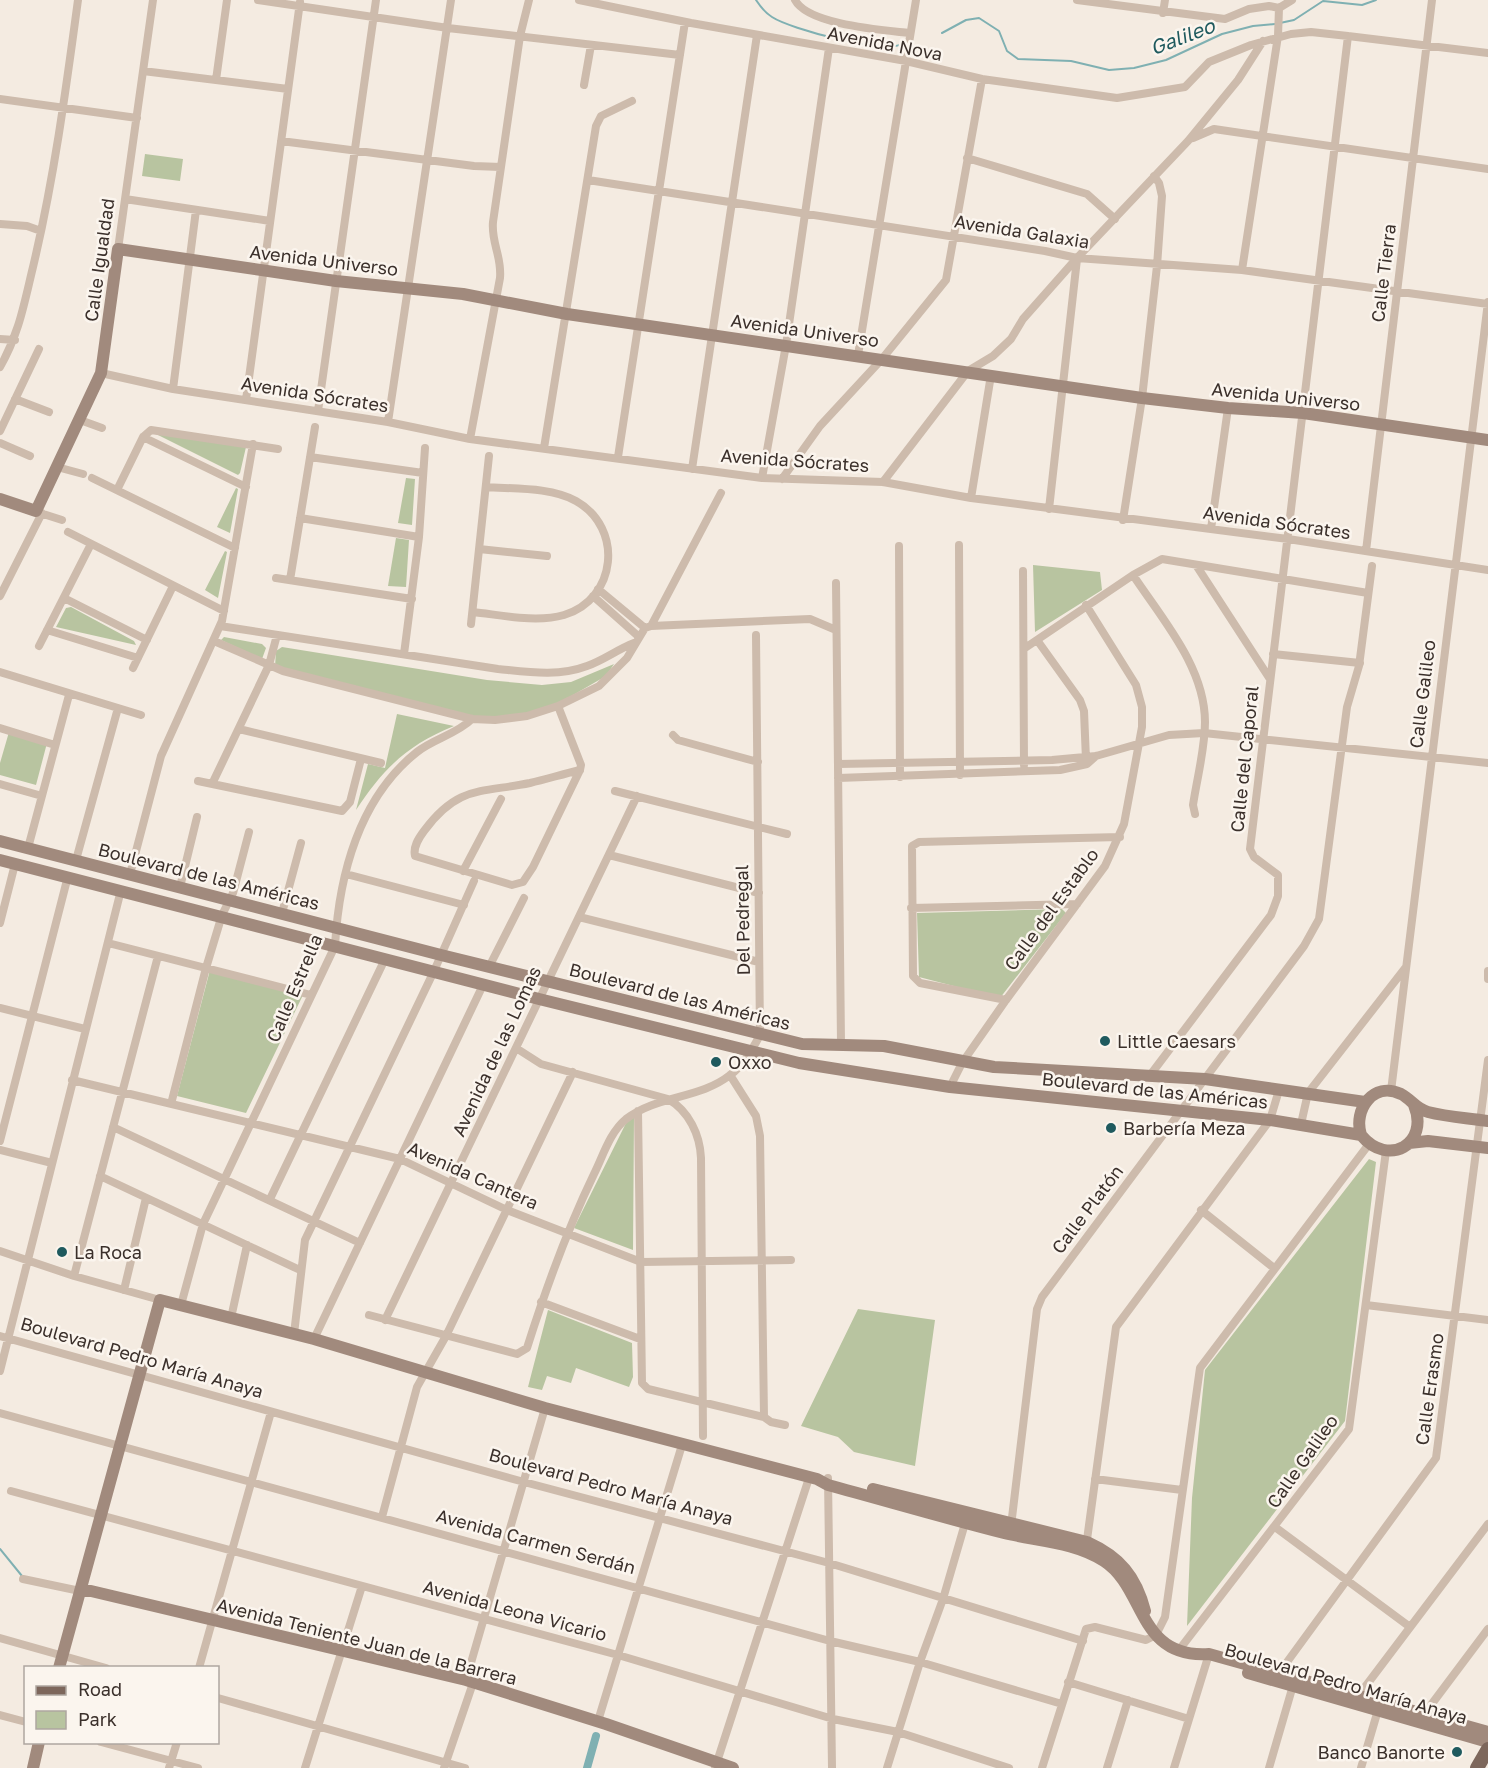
<svg xmlns="http://www.w3.org/2000/svg" width="1488" height="1768" font-family="'Golos Text',sans-serif">
	<style>
		.green { fill: #b8c4a0 }
		.lines { fill: none; stroke-linecap: round; stroke-linejoin: round }
		.stream { stroke: #7fb0b2; stroke-width: 2 }
		.canal { stroke: #7fb0b2; stroke-width: 8 }
		.street { stroke: #cdbbac; stroke-width: 8 }
		.secondary { stroke: #a18a7d; stroke-width: 12 }
		.primary { stroke: #7d675c; stroke-width: 14 }
		.poi-dot { fill: #1f5a5e; stroke: #fbf5ee; stroke-width: 2 }
		.labels { text-anchor: middle; dominant-baseline: central; stroke-width: 5; stroke-linejoin: round; paint-order: stroke }
		.street-label { font-size: 18px; fill: #3b302b; stroke: #fbf5ee }
		.poi-label { font-size: 18px; fill: #3b302b; stroke: #fbf5ee; text-anchor: start }
		.water-label { font-size: 20px; font-style: italic; fill: #1f5a5e; stroke: #fbf5ee }
	</style>
	<rect width="100%" height="100%" fill="#f4ebe1"/>
	<path class="green" d="M145,154L183,159L180,181L142,176Z
		M156,434L246,447L240,473L238,475Z
		M406,478L415,479L412,525L398,523Z
		M236,488L238,489L230,533L217,527Z
		M396,538L409,540L406,587L388,586Z
		M225,551L227,552L218,598L205,590Z
		M1033,565L1100,572L1102,590L1035,632Z
		M71,607L134,641L136,645L56,627L66,608Z
		M224,637L262,644L266,648L262,659L221,640Z
		M282,647L487,680L542,685L571,682L614,664L606,676L549,709L491,721L275,667L276,651Z
		M397,714L454,726C407,745 383,769 356,810L368,764L385,768Z
		M9,732L47,743L36,785L0,775V763Z
		M1062,909L1066,913L1000,998L919,977L917,913Z
		M210,970L303,995L246,1113L177,1096Z
		M634,1117L633,1250L574,1228L627,1121Z
		M1369,1159L1376,1162L1345,1421L1187,1626L1192,1498L1205,1370Z
		M858,1309L935,1320L915,1466L854,1452L838,1437L801,1426Z
		M548,1310L632,1343L633,1377L629,1387L576,1368L571,1383L547,1376L542,1390L528,1387Z"/>
	<g class="lines">
		<path class="stream" d="M756,0C760,6 765,13 772,17C790,29 884,54 902,44
			M1280,23L1294,20L1323,1L1362,5L1376,0
			M942,33L966,20L979,18L999,31L1007,51L1018,59L1071,61L1109,70L1134,68L1166,60L1222,34L1253,26L1275,24
			M0,1549L22,1576"/>
		<path class="canal" d="M587,1768L596,1736"/>
		<path class="street" d="M258,0L448,28L680,55
			M579,0L691,23L906,61L982,79L1117,98L1185,87L1209,62L1251,45L1291,34L1311,32L1348,36L1488,53
			M795,0C808,25 883,30 909,33
			M1077,0L1225,19L1249,9L1269,6L1279,8L1278,36L1242,270
			M1279,8L1292,0
			M1163,13L1165,0
			M143,71L288,89
			M216,80L227,0
			M584,85L591,45
			M0,99L137,118
			M1193,138L1214,129L1488,169
			M281,141L474,166L501,167
			M967,158L1087,194L1115,219
			M588,180L1045,251L1077,258L1242,270L1488,304
			M125,199L270,221
			M0,224L27,226L41,231
			M118,249L153,0
			M0,339L15,340
			M858,355L916,0
			M0,367C19,334 24,304 33,267C54,179 66,89 78,0
			M101,373L173,389L388,422L470,439L762,478L883,482L971,498L1288,539L1488,570
			M173,389L196,210
			M15,399L49,412
			M246,400L300,2
			M318,411L376,0
			M80,420L102,428
			M388,422L451,0
			M0,431L39,349
			M143,437L246,487
			M470,439L500,278C502,256 491,243 493,222L520,36L529,0
			M0,443L30,456
			M544,448L596,126L601,116L632,101
			M310,457L423,473
			M618,457L685,22
			M57,467L83,474
			M692,469L757,35
			M92,478L235,548
			M762,478L786,345L829,48
			M782,479L820,426L882,359L946,280L982,79
			M883,482L968,371L993,356L1011,339L1023,319L1077,258L1188,141L1238,80L1263,41
			M117,490L143,437L151,430L278,449
			M971,498L991,375
			M1049,509L1077,259
			M37,512L62,520
			M300,518L419,537
			M1123,520L1142,398L1157,266L1162,196L1159,183L1154,176
			M1211,529L1228,408
			M68,532L224,611
			M959,545L960,775
			M899,546L900,777
			M479,549L547,556
			M1366,551L1432,0
			M1196,565L1270,679
			M1023,571L1024,765
			M1133,575C1162,619 1205,667 1205,722C1205,749 1197,778 1193,805L1195,814
			M276,578L412,599
			M290,580L315,427
			M836,583L841,1043
			M598,589L645,628
			M0,596L42,513
			M593,596L638,636
			M64,598L147,640
			M473,612C501,615 536,623 564,615C617,599 624,528 576,501C551,487 514,489 486,487
			M471,624L489,456
			M220,626L498,669C528,672 558,677 587,666C604,660 618,649 634,643
			M651,626L810,619L836,630
			M47,630L138,658
			M1037,640L1080,700L1084,711L1086,760
			M214,641L283,671L472,719L495,720L527,716L558,706L599,686L627,658L645,628L651,626L721,493
			M39,646L91,544
			M1025,648L1133,575L1162,559L1368,593
			M404,654L419,537L425,448
			M1273,654L1360,663
			M133,668L173,586
			M0,672L141,715
			M558,706L581,765L580,770L533,867L523,882L512,885L415,856C413,847 418,839 424,831C458,785 481,793 530,783C547,779 563,774 580,770
			M0,728L55,745
			M239,729L381,763
			M673,735L678,740L758,762
			M838,764L1052,760L1096,756L1169,735L1204,733L1488,763
			M838,778L1060,770L1087,764L1096,756
			M198,781L342,811L350,802L361,759
			M213,782L269,665L277,635
			M0,784L42,796
			M615,791L787,834
			M28,848L69,695
			M609,855L759,893
			M76,860L118,708
			M463,871L501,799
			M130,874L161,756L222,621L253,444
			M346,874L464,905
			M180,887L197,817
			M911,908L1077,904
			M282,913L301,843
			M579,917L759,962
			M0,923L15,864
			M108,943L311,995
			M489,967L524,898
			M1488,971V979
			M1006,1000L920,983L913,976L912,846L919,842L1120,837
			M0,1008L85,1029
			M516,1048L541,1064L668,1099C689,1111 700,1135 701,1158L703,1436
			M1151,1074L1271,915L1278,896V875L1254,857L1250,849L1348,36
			M730,1075L756,1116L760,1136L764,1417
			M72,1080L400,1159L507,1210L641,1262L791,1260
			M950,1087L962,1063L1006,1000L1105,866L1124,824L1142,727V707L1136,685L1086,605
			M1391,1091L1488,302
			M171,1104L206,968L222,915L233,893L249,832
			M638,1111L642,1383L648,1389L764,1417
			M1301,1124L1308,1093L1406,967
			M113,1127L360,1243
			M0,1141L68,876
			M0,1150L52,1163
			M100,1176L300,1270
			M270,1199L385,959
			M1201,1210L1274,1268
			M0,1251L74,1276L160,1300
			M74,1276L158,956
			M124,1290L146,1198
			M541,1302L640,1339
			M181,1305L203,1224L335,946C339,875 359,798 417,752C433,739 457,734 472,719
			M1366,1305L1488,1320
			M369,1315L517,1354L527,1348C546,1288 567,1230 594,1174C603,1156 610,1132 626,1119C657,1095 700,1099 730,1075C744,1065 752,1050 760,1035L756,635
			M231,1318L247,1245
			M385,1320L637,796
			M294,1334L305,1240L434,971L474,881
			M0,1336L524,1482L829,1563L1083,1641
			M314,1339L483,985
			M0,1371L121,890
			M0,1413L830,1641L920,1662L1062,1704
			M764,1417L771,1422L785,1425
			M828,1478L832,1768
			M1095,1479L1182,1490
			M11,1491L618,1655L833,1719L898,1732L1009,1768
			M382,1517L417,1387L446,1336L573,1072
			M1011,1526L1037,1309L1042,1297L1304,946L1319,919L1347,707L1359,666L1372,566
			M1275,1527L1410,1627
			M1086,1547L1116,1327L1270,1120L1279,1090
			M23,1579L80,1591
			M0,1638L106,1668
			M1179,1650L1349,1429L1386,1151
			M199,1668L271,1412
			M1279,1673L1436,1458L1488,1060
			M466,1680L545,1408
			M1068,1682L1189,1719
			M218,1698L465,1768
			M1359,1700L1365,1687L1488,1524
			M1425,1713L1488,1629
			M0,1715L26,1722
			M598,1721L682,1445
			M101,1742L198,1768
			M169,1768L177,1742
			M305,1768L362,1586
			M444,1768L473,1683
			M715,1768L809,1478
			M887,1768L920,1662L943,1599L966,1520
			M1042,1768L1086,1629L1095,1627L1146,1640L1156,1635L1165,1617L1200,1368L1369,1144
			M1107,1768L1128,1700
			M1174,1768L1209,1654
			M1269,1768L1294,1682
			M1361,1768L1378,1710"/>
		<path class="secondary" d="M0,499L36,511L101,373L118,249L336,281L463,294L567,314L1142,398L1228,408L1303,413L1488,440
			M0,841L441,955L802,1044L884,1046L994,1067L1205,1079L1365,1102
			M0,860L539,999L799,1063L950,1087L1270,1120L1361,1135
			M1414,1105C1430,1144 1388,1168 1361,1135C1353,1110 1373,1081 1401,1094C1411,1099 1416,1109 1428,1112C1447,1117 1468,1118 1488,1121
			M1409,1143L1428,1141L1488,1148
			M873,1489L1087,1542C1120,1557 1136,1576 1145,1611
			M80,1591H91L466,1680L606,1724L733,1768
			M59,1668L160,1300L314,1339L545,1408L817,1479L828,1485C887,1501 945,1518 1004,1533C1037,1541 1075,1542 1104,1561C1146,1588 1137,1659 1209,1654L1488,1732
			M1248,1673L1488,1742
			M33,1768L39,1742"/>
		<path class="primary" d="M1477,1768L1488,1749"/>
	</g>
	<g class="poi-dot">
		<circle cx="1105" cy="1041" r="6"/>
		<circle cx="716" cy="1062" r="6"/>
		<circle cx="1111" cy="1128" r="6"/>
		<circle cx="62" cy="1252" r="6"/>
		<circle cx="1457" cy="1752" r="6"/>
	</g>
	<g class="labels">
		<g class="street-label">
			<text transform="translate(885 43) rotate(11)">Avenida Nova</text>
			<text transform="translate(1022 231) rotate(9)">Avenida Galaxia</text>
			<text transform="translate(99 260) rotate(-82)">Calle Igualdad</text>
			<text transform="translate(324 260) rotate(7)">Avenida Universo</text>
			<text transform="translate(1383 273) rotate(-83)">Calle Tierra</text>
			<text transform="translate(805 330) rotate(8)">Avenida Universo</text>
			<text transform="translate(315 394) rotate(9)">Avenida Sócrates</text>
			<text transform="translate(1286 396) rotate(6)">Avenida Universo</text>
			<text transform="translate(795 460) rotate(4)">Avenida Sócrates</text>
			<text transform="translate(1277 522) rotate(8)">Avenida Sócrates</text>
			<text transform="translate(1422 694) rotate(-83)">Calle Galileo</text>
			<text transform="translate(1244 759) rotate(-84)">Calle del Caporal</text>
			<text transform="translate(209 876) rotate(14)">Boulevard de las Américas</text>
			<text transform="translate(1051 909) rotate(-54)">Calle del Establo</text>
			<text transform="translate(742 920) rotate(-91)">Del Pedregal</text>
			<text transform="translate(294 988) rotate(-67)">Calle Estrella</text>
			<text transform="translate(680 996) rotate(14)">Boulevard de las Américas</text>
			<text transform="translate(496 1051) rotate(-65)">Avenida de las Lomas</text>
			<text transform="translate(1155 1090) rotate(6)">Boulevard de las Américas</text>
			<text transform="translate(473 1175) rotate(24)">Avenida Cantera</text>
			<text transform="translate(1087 1209) rotate(-53)">Calle Platón</text>
			<text transform="translate(142 1357) rotate(16)">Boulevard Pedro María Anaya</text>
			<text transform="translate(1429 1389) rotate(-82)">Calle Erasmo</text>
			<text transform="translate(1302 1461) rotate(-55)">Calle Galileo</text>
			<text transform="translate(611 1486) rotate(15)">Boulevard Pedro María Anaya</text>
			<text transform="translate(536 1541) rotate(15)">Avenida Carmen Serdán</text>
			<text transform="translate(515 1610) rotate(15)">Avenida Leona Vicario</text>
			<text transform="translate(367 1641) rotate(14)">Avenida Teniente Juan de la Barrera</text>
			<text transform="translate(1346 1683) rotate(16)">Boulevard Pedro María Anaya</text>
		</g>
		<g class="poi-label">
			<text x="1117" y="1041">Little Caesars</text>
			<text x="728" y="1062">Oxxo</text>
			<text x="1123" y="1128">Barbería Meza</text>
			<text x="74" y="1252">La Roca</text>
			<text x="1445" y="1752" text-anchor="end">Banco Banorte</text>
		</g>
		<g class="water-label">
			<text transform="translate(1182 36) rotate(-21)">Galileo</text>
		</g>
	</g>
	<rect x="24" y="1666" width="195" height="78" fill="#fbf5ee" stroke="#aea6a0" stroke-width="1.5"/>
	<rect x="36" y="1686" width="30" height="9" fill="#7d675c" stroke="#aea6a0" stroke-width="1.5"/>
	<text x="78" y="1696" font-size="18" fill="#3b302b">Road</text>
	<rect x="36" y="1711" width="30" height="18" fill="#b8c4a0" stroke="#aea6a0" stroke-width="1.5"/>
	<text x="78" y="1726" font-size="18" fill="#3b302b">Park</text>
</svg>
